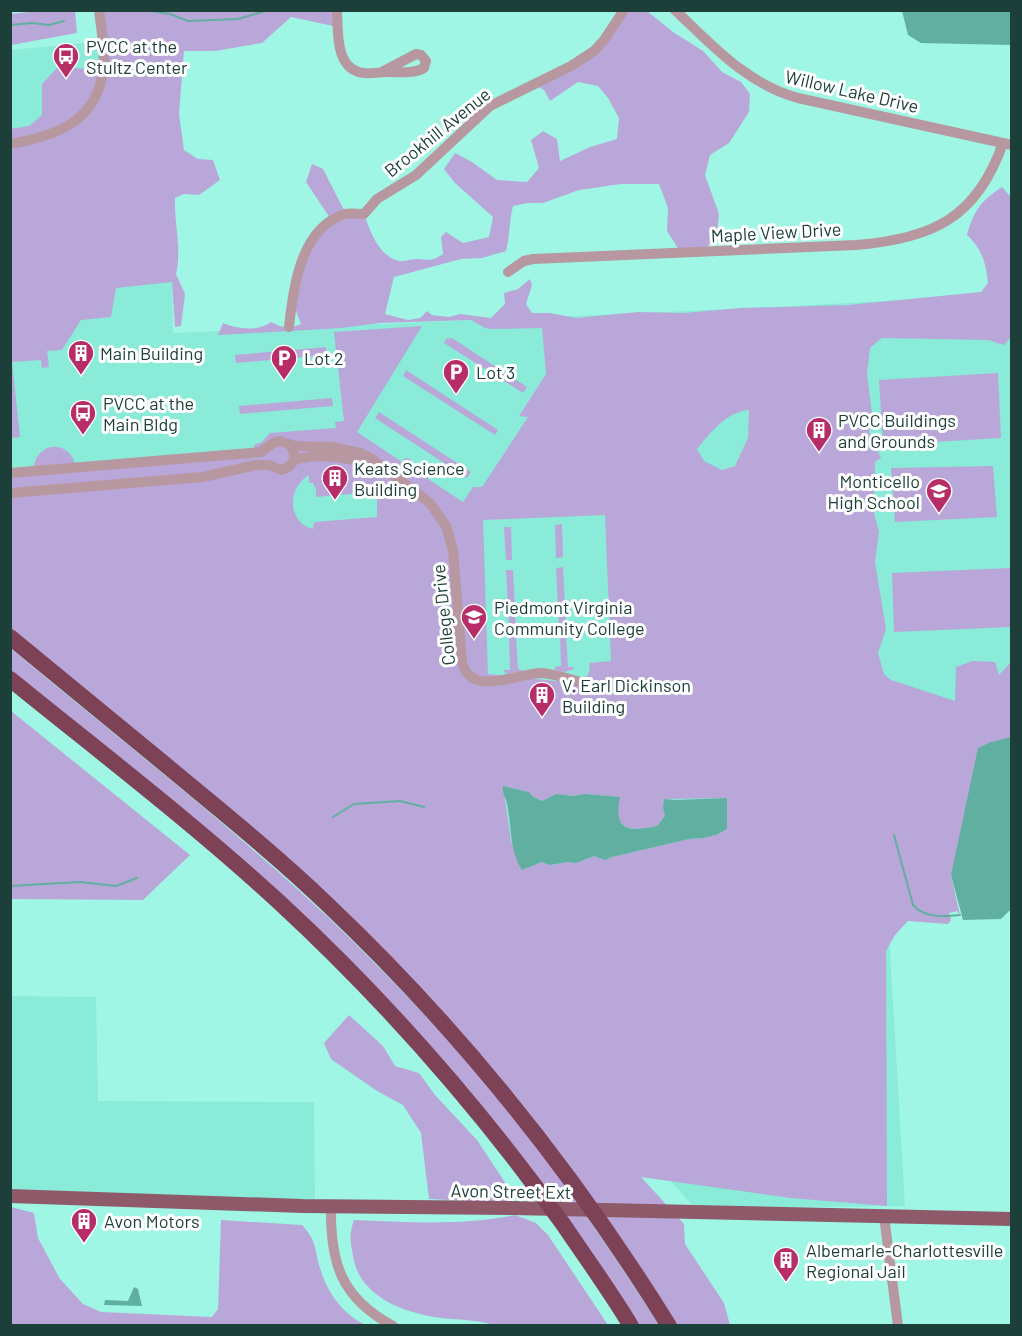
<svg xmlns="http://www.w3.org/2000/svg" width="1022" height="1336" font-family="Barlow,sans-serif">
	<style>
		.built { fill: #8aebd8 }
		.green { fill: #b9a7da; fill-rule: evenodd }
		.water { fill: #60afa0 }
		.lines { fill: none; stroke-linecap: round; stroke-linejoin: round }
		.stream { stroke: #60afa0; stroke-width: 2 }
		.minor { stroke: #b797a0; stroke-width: 10 }
		.major { stroke: #8e5969; stroke-width: 14 }
		.highway { stroke: #7e4256; stroke-width: 16 }
		.labels { text-anchor: middle; dominant-baseline: central; stroke-width: 6; stroke-linejoin: round; paint-order: stroke }
		.poi-label { font-size: 18px; fill: #1c4039; stroke: #fff; text-anchor: start }
		.street-label { font-size: 18px; fill: #1c4039; stroke: #fff }
	</style>
	<rect width="100%" height="100%" fill="#a0f6e4"/>
	<path class="built" d="M108,41L172,282L173,333L756,308L1011,294V726L878,747L905,1206L695,1208L669,1179L11,587L10,50Z
		M11,996L96,997L98,1101L314,1102L315,1206L11,1197Z"/>
	<path class="green" d="M46,10L75,11L77,33L11,45V14Z
		M99,11H337L338,27L291,17L262,43L215,51H184L179,114L184,150L198,159L213,160L220,180L199,195L184,194L175,198C174,223 182,250 176,274L185,294L181,326L175,327L172,282L116,288L111,317L81,320L62,350L47,351L49,367L42,368L41,360L12,362L20,437L11,438L10,129L29,126L42,115V84L58,67L103,70Z
		M624,11H647L673,32L703,51L722,72L741,82L750,94L749,112L729,143L710,155L705,175L719,214L717,233L704,252L681,253L667,231L668,208L659,184H621L579,190L543,203H527L513,206C509,221 510,236 506,251L482,258L461,259L394,277L385,314L408,320L420,318L427,311L432,315L449,317L460,314L491,318L505,304L504,293L518,289L530,279L532,285L526,304L532,313H550L576,318L638,312L684,313L740,308L848,305L981,292L988,283C986,263 982,249 967,235C974,210 981,201 1002,187L1011,197V337L1004,345L988,340L882,338L870,348L867,374L872,414L869,432L881,458L875,462L874,513L879,532L875,562L886,629L878,653L884,674L891,680L955,701L956,667L973,661L995,662L999,675L1012,661L1011,739L951,875L960,915L957,911L949,913L951,920L948,924L908,921L895,935L886,951L887,1206L790,1198L641,1177L684,1224L685,1244L724,1303L730,1325H669L569,1176L370,946L11,637L10,473L33,471C35,441 70,438 76,467L254,452V445L262,442L270,433L336,428L335,422L344,421L334,332L422,326L357,432L402,462L405,458L411,459L409,467L421,474L427,469L430,474L428,479L463,502L473,487H482L528,417L519,416L546,374L542,328L491,329L485,328L471,320L380,323L342,328L218,335L223,323C238,329 257,332 271,322C282,328 289,329 301,324L292,301L302,259L332,221L306,182L312,164L323,169L346,214H364C370,230 378,256 399,261C404,262 411,259 417,259C429,260 433,261 443,254L441,237L446,232L463,243L489,237L493,217L455,183L444,169L455,153L472,162L497,180L527,182L539,168L531,140L543,131L557,139L560,161L590,147L617,139L619,118L608,98L598,86L578,82L550,101L544,90L533,84L584,59ZM749,410L748,438L735,466L722,470L704,461L697,449C711,432 726,412 749,410ZM309,475V483H313L316,490V497L350,494L377,495V517L314,522L313,529C287,523 287,487 309,475ZM605,515L611,661L589,663L590,670L583,684L488,674L483,520ZM503,786L529,792L532,796L542,801L556,794L573,796L585,794L619,797C619,802 617,807 617,812C617,834 644,829 657,826L665,816L663,808L665,799L727,798V829L716,835L703,838L689,839L612,857L605,860L594,856L576,863L567,862L550,865L542,862L522,870L511,841Z
		M452,338L527,387L523,393L444,343L446,339Z
		M326,347L327,355L236,363L235,355Z
		M406,370L498,430L495,435L403,376Z
		M998,373L1001,438L883,445L879,380Z
		M332,398L333,406L240,414L239,406Z
		M379,412L471,472L467,478L375,418Z
		M993,466L997,517L895,522L891,468Z
		M562,524L563,557L556,558L555,525Z
		M504,527H511L512,560H506Z
		M563,567L566,625H559L556,568Z
		M1011,568V627L894,632L892,573Z
		M506,570H513L516,626H509Z
		M560,634H566L568,667H574V669L564,672L555,670V667L561,666Z
		M509,636H516L518,669L524,671L509,674L505,673L504,670H510Z
		M10,648C118,738 230,825 332,921C411,997 488,1080 553,1169C590,1220 625,1272 659,1325H635L388,1006L11,674Z
		M11,711L190,855L143,900L11,899Z
		M349,1015L383,1046L395,1066L419,1073L435,1095L477,1140L508,1187L509,1203L429,1199L421,1133L403,1105L377,1091L331,1059L324,1043Z
		M11,1207L34,1213L38,1238L60,1279L83,1304L101,1312L212,1317L218,1309L221,1220L302,1225C317,1241 314,1248 320,1268C327,1292 343,1315 366,1325H11L10,1240L12,1236Z
		M515,1215L536,1223L548,1235L608,1325L497,1326C479,1320 461,1320 442,1318C408,1314 363,1299 354,1261C351,1244 348,1237 354,1220C407,1222 462,1226 515,1215Z"/>
	<path class="water" d="M902,11H1011V45L921,43L908,35Z
		M1011,737V909L1001,919L963,920L951,875L978,748L991,742Z
		M503,786L529,792L532,796L542,801L556,794L573,796L585,794L620,797C613,831 628,832 657,826L665,816L663,808L664,799L676,800L727,798V829L716,835L703,838L689,839L612,857L605,860L594,856L576,863L567,862L550,865L542,862L522,870C509,849 512,826 507,804C506,797 502,794 503,786Z
		M134,1287L138,1289L142,1306L104,1305L105,1300L128,1301Z"/>
	<g class="lines">
		<path class="stream" d="M144,10L170,14L188,21L238,19L269,10
			M10,25L32,23L49,25L64,21
			M333,817L354,804L400,801L424,807
			M894,835L913,905C924,918 944,917 960,915
			M10,886L80,882L116,886L137,878"/>
		<path class="minor" d="M337,10C338,32 335,70 364,73C372,74 379,72 387,72C400,72 413,74 424,68L426,61L421,55L416,54L382,72
			M675,10C713,46 747,84 798,98L1012,145
			M10,144C55,136 95,123 103,72C106,52 101,30 99,10
			M508,272L524,261L533,259L856,245C932,239 977,218 1003,143
			M289,327C293,289 300,228 345,214C351,213 358,214 364,214L377,199L416,175L490,106L571,66L594,51L604,40L624,10
			M294,460C321,453 345,457 372,464
			M10,473L261,452L273,443L279,441L295,446L332,447L360,453L372,459L430,503L446,526L453,550L462,662C470,697 514,675 539,673C553,673 567,679 580,682
			M10,493L203,477L256,465H269L281,470C294,467 298,456 290,445
			M331,1206C330,1263 341,1298 393,1326
			M884,1216L898,1326"/>
		<path class="major" d="M10,1196L302,1206L513,1208L1012,1219"/>
		<path class="highway" d="M10,637C63,680 115,723 167,766C221,811 276,855 327,904C459,1029 573,1171 669,1326
			M10,679C100,752 193,823 279,902C384,999 479,1107 563,1224C586,1258 610,1291 631,1326"/>
	</g>
	<defs>
		<g id="bus-pin" transform="scale(1.35)"><path d="M0 17L-7.5 6A9.5 9.5 0 1 1 7.5 6Z" fill="#b72d67" stroke="#fff"/><path d="M-5-6H5V4H4V6H2V4H-2V6H-4V4H-5ZM-3.5-4V0h7V-4ZM-3.5 1.2v1.5H-2V1.2ZM2 1.2v1.5H3.5V1.2Z" fill="#fff"/></g>
		<g id="building-pin" transform="scale(1.35)"><path d="M0 17L-7.5 6A9.5 9.5 0 1 1 7.5 6Z" fill="#b72d67" stroke="#fff"/><path d="M-4-6H4V6H1V3H-1V6H-4ZM-2.5-4.3h1.7v1.8h-1.7ZM.8-4.3h1.7v1.8H.8ZM-2.5-1h1.7V.8h-1.7ZM.8-1h1.7V.8H.8Z" fill="#fff"/></g>
		<g id="parking-pin" transform="scale(1.35)"><path d="M0 17L-7.5 6A9.5 9.5 0 1 1 7.5 6Z" fill="#b72d67" stroke="#fff"/><path d="M-3.5-5.5H1a3.5 3.5 0 0 1 0 7H-1V5.5H-3.5ZM-1-3.4V-.6H.8a1.4 1.4 0 0 0 0-2.8Z" fill="#fff"/></g>
		<g id="school-pin" transform="scale(1.35)"><path d="M0 17L-7.5 6A9.5 9.5 0 1 1 7.5 6Z" fill="#b72d67" stroke="#fff"/><path d="M0-5L7-2L0 1L-7-2ZM-4 1L0 2.5L4 1V4Q0 6-4 4Z" fill="#fff"/></g>
		<g id="university-pin" transform="scale(1.35)"><path d="M0 17L-7.5 6A9.5 9.5 0 1 1 7.5 6Z" fill="#b72d67" stroke="#fff"/><path d="M0-5L7-2L0 1L-7-2ZM-4 1L0 2.5L4 1V4Q0 6-4 4Z" fill="#fff"/></g>
	</defs>
	<g fill-rule="evenodd">
		<use href="#bus-pin" x="66" y="56"/>
		<use href="#building-pin" x="81" y="353"/>
		<use href="#parking-pin" x="284" y="358"/>
		<use href="#parking-pin" x="456" y="372"/>
		<use href="#bus-pin" x="83" y="413"/>
		<use href="#building-pin" x="819" y="430"/>
		<use href="#building-pin" x="335" y="478"/>
		<use href="#school-pin" x="939" y="491"/>
		<use href="#university-pin" x="474" y="617"/>
		<use href="#building-pin" x="542" y="695"/>
		<use href="#building-pin" x="84" y="1221"/>
		<use href="#building-pin" x="786" y="1260"/>
	</g>
	<g class="labels">
		<g class="poi-label">
			<text x="86" y="46">PVCC at the<tspan x="86" dy="21">Stultz Center</tspan></text>
			<text x="100" y="353">Main Building</text>
			<text x="304" y="358">Lot 2</text>
			<text x="476" y="372">Lot 3</text>
			<text x="103" y="403">PVCC at the<tspan x="103" dy="21">Main Bldg</tspan></text>
			<text x="838" y="420">PVCC Buildings<tspan x="838" dy="21">and Grounds</tspan></text>
			<text x="354" y="468">Keats Science<tspan x="354" dy="21">Building</tspan></text>
			<text x="920" y="481" text-anchor="end">Monticello<tspan x="920" dy="21">High School</tspan></text>
			<text x="494" y="607">Piedmont Virginia<tspan x="494" dy="21">Community College</tspan></text>
			<text x="562" y="685">V. Earl Dickinson<tspan x="562" dy="21">Building</tspan></text>
			<text x="104" y="1221">Avon Motors</text>
			<text x="806" y="1250">Albemarle-Charlottesville<tspan x="806" dy="21">Regional Jail</tspan></text>
		</g>
		<g class="street-label">
			<text transform="translate(852 91) rotate(13)">Willow Lake Drive</text>
			<text transform="translate(437 132) rotate(-39)">Brookhill Avenue</text>
			<text transform="translate(776 232) rotate(-3)">Maple View Drive</text>
			<text transform="translate(443 615) rotate(-96)">College Drive</text>
			<text transform="translate(511 1191) rotate(1)">Avon Street Ext</text>
		</g>
	</g>
	<rect width="1022" height="1336" fill="none" stroke="#1c4039" stroke-width="24"/>
</svg>
